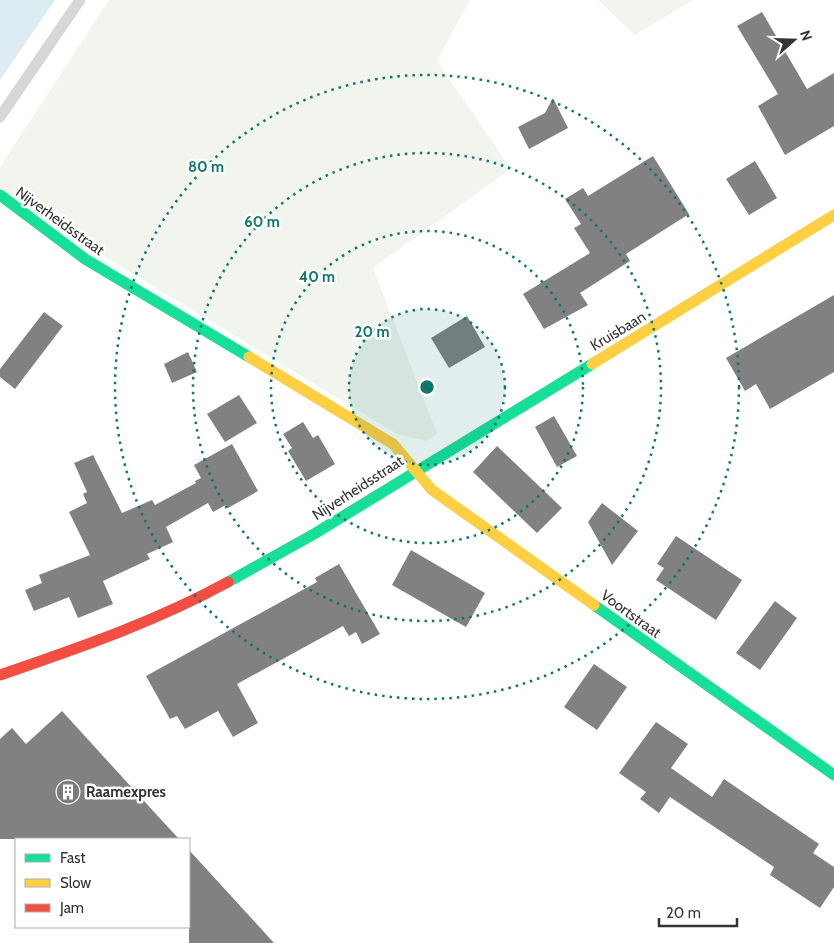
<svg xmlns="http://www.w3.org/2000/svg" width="834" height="943" font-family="Cabin,sans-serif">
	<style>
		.green { fill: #f1f5ed }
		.water { fill: #ddebf3 }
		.building { fill: #818181 }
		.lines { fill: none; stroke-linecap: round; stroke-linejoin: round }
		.lane { stroke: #d7d7d7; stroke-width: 11 }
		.fast { stroke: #16e098; stroke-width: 11 }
		.slow { stroke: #ffcf43; stroke-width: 11 }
		.jam { stroke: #f24e42; stroke-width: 11 }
		.ring { fill: none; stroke: #0f766e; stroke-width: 2.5; stroke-dasharray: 2.5 5 }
		.labels { text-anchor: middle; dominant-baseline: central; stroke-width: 5; stroke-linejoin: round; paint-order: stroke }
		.street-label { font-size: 15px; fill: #333; stroke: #fff }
		.poi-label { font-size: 15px; font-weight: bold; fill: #333; stroke: #fff; text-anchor: start }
		.centre { fill: #0f766e; stroke: #fff; stroke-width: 2.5 }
		.ring-label { font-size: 15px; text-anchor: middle; font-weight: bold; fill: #0f766e; stroke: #fff; stroke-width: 5; stroke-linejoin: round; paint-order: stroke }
	</style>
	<rect width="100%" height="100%" fill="#fff"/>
	<path class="green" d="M109,0H470L437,61L511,169L373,268L437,434L426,441L397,434L0,193V167Z
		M598,0H693L635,35Z"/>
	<path class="water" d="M0,0H55L0,80Z"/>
	<path class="building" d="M762,12L807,89L834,73V126L785,155L758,106L778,94L737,26Z
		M553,98L568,128L529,149L518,127L545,113Z
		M653,156L689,214L626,254L630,261L580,293L588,305L544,329L523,294L590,253L574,228L581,224L565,199L583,188L588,196Z
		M755,161L777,198L749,215L726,179Z
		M834,295V372L770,409L756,384L745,391L726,358Z
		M44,312L63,326L15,389L0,377V369Z
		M467,316L485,347L449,368L431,338Z
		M188,352L197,372L172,383L164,364Z
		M239,395L257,423L225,442L207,414Z
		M554,416L577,456L557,467L535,427Z
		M303,422L313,438L318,435L335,464L306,481L288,451L292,448L283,434Z
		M232,444L258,491L228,508L226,505L213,512L208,503L166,527L173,542L147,554L150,559L103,581L113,604L78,618L69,597L34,611L25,590L42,583L39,575L90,555L69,512L87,503L83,494L87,492L74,463L93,455L122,513L152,500L155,505L196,483L195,481L201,478L194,465Z
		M497,446L562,508L537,533L473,472Z
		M602,503L638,531L612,565L588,522Z
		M676,536L742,580L716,620L656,580L664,568L657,564Z
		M411,550L485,593L466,627L392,585Z
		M339,564L380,634L362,644L356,632L349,636L343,626L237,684L258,723L233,737L218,711L185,729L177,716L170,719L146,676L317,582L315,578Z
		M775,601L797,618L760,670L736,653Z
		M594,664L627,687L597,730L564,707Z
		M62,711L155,813L179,839H0V739L12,728L26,744Z
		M656,722L688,744L671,768L712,797L724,779L819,844L813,853L834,867V887L820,908L770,875L774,867L670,797L659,813L640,799L646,792L619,773Z
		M189,850L274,943H189Z"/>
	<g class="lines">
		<path class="lane" d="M0,117L80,0"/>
		<path class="fast" d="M0,195L85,259L249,357
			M228,582L314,534L592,364
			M594,605L834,775"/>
		<path class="slow" d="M249,357L393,444L432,490L594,605
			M592,364L834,215"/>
		<path class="jam" d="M0,675C78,648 155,622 228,582"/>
	</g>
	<circle cx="427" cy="387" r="78" fill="#0f766e" fill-opacity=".12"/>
	<g class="ring">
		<circle cx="427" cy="387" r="78"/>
		<circle cx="427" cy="387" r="156"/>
		<circle cx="427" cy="387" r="234"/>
		<circle cx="427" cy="387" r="312"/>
	</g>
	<defs>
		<g id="building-disc" transform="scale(1.25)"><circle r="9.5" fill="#7a7a7a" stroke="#fff"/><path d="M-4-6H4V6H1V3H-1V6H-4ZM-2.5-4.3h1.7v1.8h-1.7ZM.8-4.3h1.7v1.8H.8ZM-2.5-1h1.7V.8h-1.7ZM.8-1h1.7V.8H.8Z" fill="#fff"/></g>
	</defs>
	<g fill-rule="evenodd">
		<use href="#building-disc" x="68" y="792"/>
	</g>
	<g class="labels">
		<g class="street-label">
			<text transform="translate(60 221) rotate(36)">Nijverheidsstraat</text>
			<text transform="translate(618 331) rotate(-31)">Kruisbaan</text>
			<text transform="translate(358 488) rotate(-33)">Nijverheidsstraat</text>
			<text transform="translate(631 614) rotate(36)">Voortstraat</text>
		</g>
		<g class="poi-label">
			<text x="86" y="792">Raamexpres</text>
		</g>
	</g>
	<circle cx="427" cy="387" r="8" class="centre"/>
	<g class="ring-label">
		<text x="206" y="172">80 m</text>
		<text x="262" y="227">60 m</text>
		<text x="317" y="282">40 m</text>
		<text x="372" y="337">20 m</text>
	</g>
	<rect x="15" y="838" width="175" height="90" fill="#ffffff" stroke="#adadad"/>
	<rect x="25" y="854" width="25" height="8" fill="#16e098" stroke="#adadad"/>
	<text x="60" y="863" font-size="15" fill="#333333">Fast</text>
	<rect x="25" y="879" width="25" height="8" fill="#ffcf43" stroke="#adadad"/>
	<text x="60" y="888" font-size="15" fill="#333333">Slow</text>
	<rect x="25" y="904" width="25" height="8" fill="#f24e42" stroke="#adadad"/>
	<text x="60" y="913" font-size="15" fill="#333333">Jam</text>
	<g transform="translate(794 40) rotate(70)" stroke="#ffffff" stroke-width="4" paint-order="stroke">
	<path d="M0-4L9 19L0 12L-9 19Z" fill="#333333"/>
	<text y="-8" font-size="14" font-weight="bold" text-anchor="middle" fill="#333333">N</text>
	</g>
	<path d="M659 918v8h78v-8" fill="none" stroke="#333333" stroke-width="2.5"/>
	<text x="666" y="918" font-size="15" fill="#333333" stroke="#ffffff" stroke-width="4" paint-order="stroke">20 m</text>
</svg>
